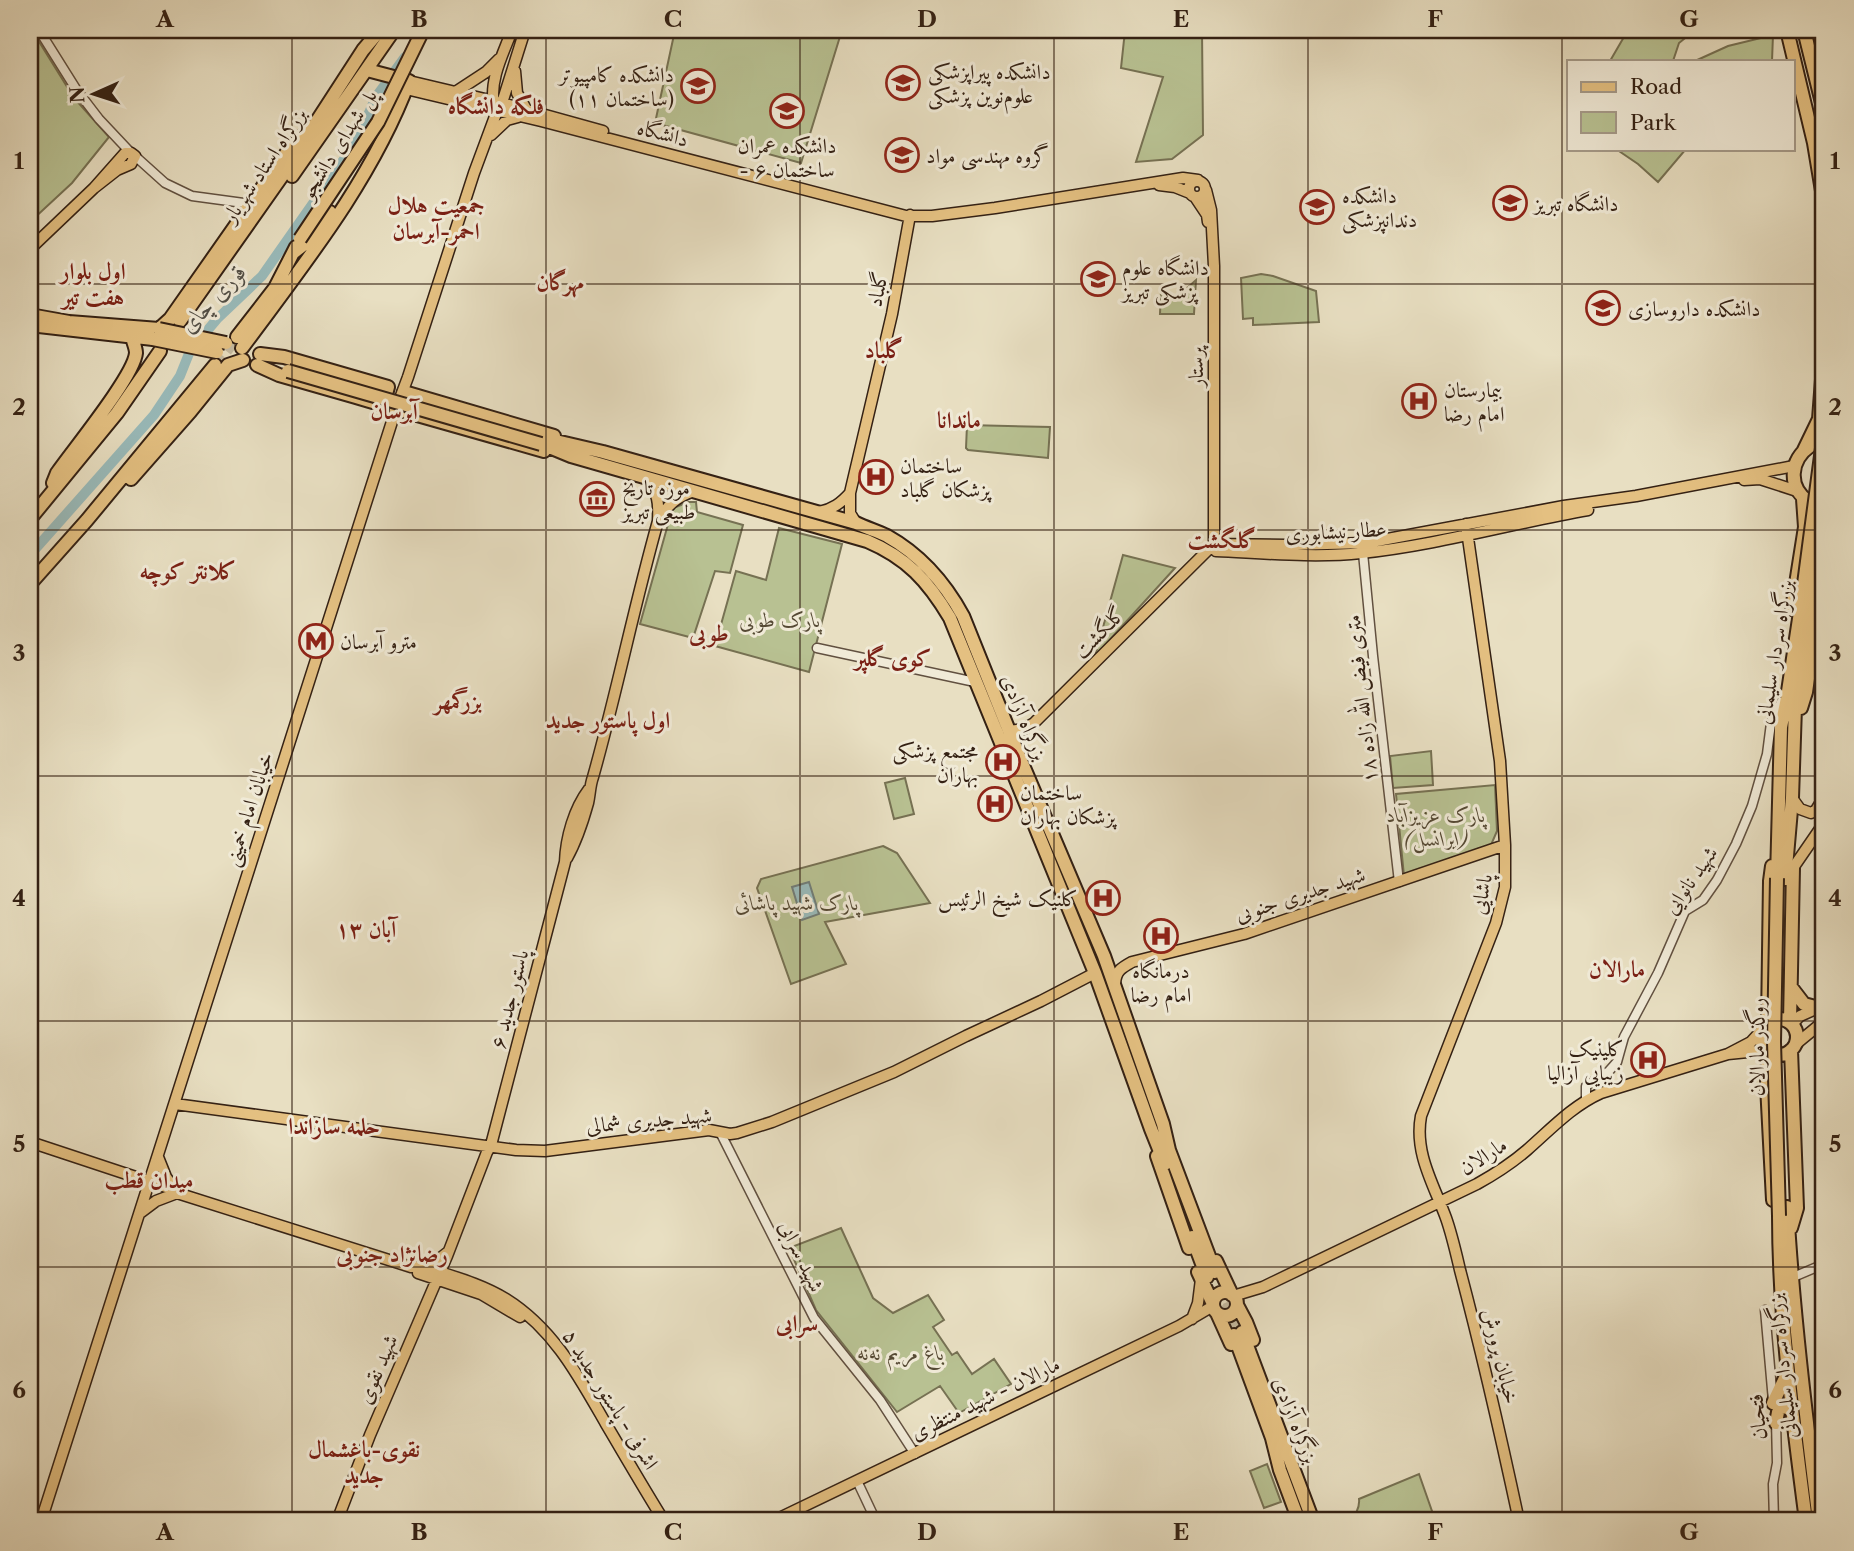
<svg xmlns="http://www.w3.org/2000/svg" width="1854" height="1551" font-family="'Libre Caslon Text',Amiri,serif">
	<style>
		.green { fill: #b8c192; stroke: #767153; stroke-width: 2 }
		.water { fill: #9bb; stroke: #717d78; stroke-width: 2 }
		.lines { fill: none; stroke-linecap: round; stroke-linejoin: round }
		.river { stroke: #9bb; stroke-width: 10 }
		.highway-tunnel { stroke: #c4b99f; stroke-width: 12; stroke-dasharray: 12 6; stroke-linecap: butt }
		.minor-casing { stroke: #615040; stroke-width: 11 }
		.major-casing { stroke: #342114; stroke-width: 13 }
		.highway-casing { stroke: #342114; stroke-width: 16 }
		.minor { stroke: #f0ead7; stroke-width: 8 }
		.major { stroke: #e4c081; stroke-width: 10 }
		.highway { stroke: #e4c081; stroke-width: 12 }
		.highway-bridge-casing { stroke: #342114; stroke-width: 16; stroke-linecap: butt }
		.highway-bridge { stroke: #e4c081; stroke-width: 12 }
		.grid { fill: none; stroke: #342114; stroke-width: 2; stroke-opacity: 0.55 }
		.labels { text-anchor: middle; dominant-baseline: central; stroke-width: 6; stroke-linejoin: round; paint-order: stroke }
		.poi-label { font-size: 21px; fill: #342114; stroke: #f0ead7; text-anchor: start }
		.street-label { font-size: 21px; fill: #342114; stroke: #f0ead7 }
		.park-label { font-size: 21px; font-style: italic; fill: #554934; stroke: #f0ead7 }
		.neighbourhood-label { font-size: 23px; font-weight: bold; fill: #7a1f14; stroke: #f0ead7 }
		.water-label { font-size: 23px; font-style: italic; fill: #524f46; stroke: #f0ead7 }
		.neatline { fill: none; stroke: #342114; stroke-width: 2.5 }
		.grid-label { font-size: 23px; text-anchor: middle; font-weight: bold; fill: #342114 }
	</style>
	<rect width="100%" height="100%" fill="#e8dfc2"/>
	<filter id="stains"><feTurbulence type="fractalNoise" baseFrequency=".00286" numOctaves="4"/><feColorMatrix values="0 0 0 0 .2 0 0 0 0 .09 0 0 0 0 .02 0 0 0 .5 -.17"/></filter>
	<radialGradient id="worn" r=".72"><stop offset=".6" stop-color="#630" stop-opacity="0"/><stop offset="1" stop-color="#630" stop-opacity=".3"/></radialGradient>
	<path class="green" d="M675,30H842L801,163L655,123Z
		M1127,30H1202L1203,135L1172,159L1136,162L1163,77L1121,68L1124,40Z
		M1628,30H1695L1679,43L1673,61H1610Z
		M1773,35L1772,61H1695L1728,46Z
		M38,40L74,98L109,137L72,183L30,222V51Z
		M1616,149H1686L1658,182L1638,164Z
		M1261,274L1273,276L1316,291L1319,322L1253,325V318L1243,319L1241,278Z
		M1196,280L1194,314H1160L1161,289L1169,295L1178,296Z
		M967,425L1050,427L1048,458L968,450L966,448Z
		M688,502H696L697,512L743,525L730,573L715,571L693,638L640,624L672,510L676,507Z
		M779,528L842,544L809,672L715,646L736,571L766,580Z
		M1123,555L1175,568L1095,656Z
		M1431,751L1433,785L1393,788L1390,756Z
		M905,778L914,814L894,819L885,783Z
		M1495,785L1497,831L1491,845L1404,876L1396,794Z
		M883,846L897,853L930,903L825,922L846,964L791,984L757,888L761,879Z
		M841,1228L873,1298L893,1313L928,1295L944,1320L933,1327L952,1355L957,1352L972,1374L994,1359L1011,1384L959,1413L940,1386L897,1412L816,1310L789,1248Z
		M1267,1464L1281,1502L1264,1508L1250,1471Z
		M1419,1474L1433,1514L1417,1521H1348C1355,1518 1360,1507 1359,1499Z"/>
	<path class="water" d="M809,882L819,914L802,920L792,887Z"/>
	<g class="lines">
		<path class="river" d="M30,555L154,415L180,376L190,351L217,319L262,276L356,142L376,97L405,57"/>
		<path class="highway-tunnel" d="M215,365L237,337
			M1221,1285L1242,1332
			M1213,1290L1234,1335"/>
		<g class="minor-casing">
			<path id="minor" d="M39,30L76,89L99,119L131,153
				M135,156L165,183L192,196L251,204
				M1363,553L1373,656L1399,882
				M817,648L975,682
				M1819,1008L1824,992
				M1586,1100V1086L1609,1071L1617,1062L1624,1037L1658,973L1685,911L1703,900L1717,880L1736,844L1752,806L1767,754L1771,723L1781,702
				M720,1132L814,1318L880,1400L915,1454
				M1791,1278L1824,1264
				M1765,1310L1773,1401
				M859,1485L876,1521
				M1774,1521L1773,1484L1777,1463L1776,1421"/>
		</g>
		<g class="major-casing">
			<path id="major" d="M515,71L517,93L526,109
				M409,81L502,103L603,131
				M406,89L541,121L906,216H932L995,208L1183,178L1198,180
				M454,93L486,72L499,59
				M494,104C489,80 504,52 512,30
				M491,135L507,120L518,117
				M1189 189a8 8 0 1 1 16 0a8 8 0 1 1-16 0Z
				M1159,185L1175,187L1190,193
				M1206,190L1211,210L1214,266V544
				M1195,197L1207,215L1208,222
				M30,249L94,188L117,170L131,164L135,156L131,153H125L94,188
				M1744,480L1760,479L1797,491
				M819,512C833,509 841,503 850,493
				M658,520C668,505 676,497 694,491
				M856,523L850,513V493L892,314L910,215
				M1466,524L1500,761L1505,845V887L1496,923L1421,1116C1414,1153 1434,1185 1446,1218C1452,1235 1456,1253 1460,1270C1482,1353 1501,1437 1519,1521
				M1216,551C1262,553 1315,558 1361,553C1438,545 1513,523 1588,510
				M1009,731L1024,729L1034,723L1214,544L1287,545L1366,543L1564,506L1636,496L1794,466
				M1792,798L1800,809L1811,813L1816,810L1824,797
				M567,858C576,842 583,821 588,803C590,794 590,785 593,777C617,692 634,606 658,521C659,501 658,494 646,478
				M1793,868L1824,823
				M1115,983C1116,971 1121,968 1132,962L1244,934L1505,845
				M1792,1024L1800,1016L1820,1007
				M1763,1029L1751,1042L1728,1054L1768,1050
				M1796,1044L1824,1021
				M175,1104L516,1150L545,1151L709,1130L730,1134L737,1133L772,1122L894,1072L966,1036L1041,1001L1095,973
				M30,1142L175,1190
				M158,1157L166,1177L175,1190
				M177,1193L411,1267C425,1268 438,1261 448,1252
				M140,1213L156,1201L177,1193
				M421,1266C451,1276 480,1283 506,1299C554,1329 579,1377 606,1424C625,1456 644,1489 664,1521
				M418,1273L481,1294L520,1317
				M1233,1296L1263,1287L1477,1184C1495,1174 1512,1163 1527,1150C1551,1129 1572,1106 1601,1093L1728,1054
				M1192,1319L1198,1303L1201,1279
				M41,1521L396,409L408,377L474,173L497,111L502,103L525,30
				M337,1521L370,1435L447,1256L487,1152L491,1145L565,862C566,837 574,809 589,789
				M773,1521L1179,1326L1213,1306"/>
		</g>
		<g class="highway-casing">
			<path id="highway" d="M1787,30L1814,143L1824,203
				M1804,30L1824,111
				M292,176L394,30
				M293,253L307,242L330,212
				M30,315L69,322L159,329L170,319L290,148L315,124
				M180,321L294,159L315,124L363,50L380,30
				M30,325L153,339
				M237,337L275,288L296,247
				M242,348C304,264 372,180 409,81L367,70
				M260,354L284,357L388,387L383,405L356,397
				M257,365L279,375L356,397L362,396
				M404,392L554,436
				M396,409L544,451
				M543,438L603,452L856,523C866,528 877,531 887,536C921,555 945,583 963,616L1022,763L1104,956L1163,1124L1169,1150L1215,1272
				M542,444L571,456L867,541C907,558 928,581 950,618L1095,973L1151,1129L1165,1164
				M1804,450L1819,419L1824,353
				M131,479L190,412L228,365L243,360
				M53,483L57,473C73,450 134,376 136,353C136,348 133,342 132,337
				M1809,502C1787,487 1790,460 1810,446
				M30,519L117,413L160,351
				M30,584L87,520L215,365
				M1792,609L1805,527L1803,499
				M1801,708L1806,692L1824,570
				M1777,878L1781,727L1787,698L1802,599
				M1785,879L1792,798L1795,707L1811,600
				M1791,987L1804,1004L1819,1008
				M1761 1037a18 18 0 1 1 36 0a18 18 0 1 1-36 0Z
				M1790,1022L1793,868
				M1768,1023L1770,881L1772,866
				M1768,1050L1767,1085L1773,1200
				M1157,1156L1189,1248
				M1787,1207C1793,1312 1806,1417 1819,1521
				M1779,1216C1779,1318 1793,1420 1806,1521
				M1791,1228L1797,1208L1791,1050
				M1192,1237L1207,1277
				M1216,1261L1232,1295
				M1198,1272L1213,1304
				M1213 1304a12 12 0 1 1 24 0a12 12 0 1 1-24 0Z
				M1237,1305L1246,1322L1253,1340
				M1217,1313L1231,1344
				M1242,1332L1313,1521
				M1234,1335L1272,1438L1280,1470L1299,1521
				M1773,1403L1788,1372
				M1776,1423L1778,1412L1781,1408L1786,1407L1792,1411"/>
		</g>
		<use href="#minor" class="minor"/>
		<use href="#major" class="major"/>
		<use href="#highway" class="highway"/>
		<g class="highway-bridge-casing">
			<path id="highway-bridge" d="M300,239L378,122L423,30
				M159,329L226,343
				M153,339L217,352
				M288,371L541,444
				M1802,599L1824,433
				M1811,600L1824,506
				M1777,878L1774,1042L1779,1216"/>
		</g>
		<use href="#highway-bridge" class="highway-bridge"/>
	</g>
	<path class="grid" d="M292,30V1521M546,30V1521M800,30V1521M1054,30V1521M1308,30V1521M1562,30V1521M30,284H1824M30,530H1824M30,776H1824M30,1021H1824M30,1267H1824"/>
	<defs>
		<g id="university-ring" transform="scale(1.75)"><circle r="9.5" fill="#f0ead7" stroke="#8f2418" stroke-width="1.5"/><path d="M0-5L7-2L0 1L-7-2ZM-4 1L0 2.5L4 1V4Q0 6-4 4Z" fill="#8f2418"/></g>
		<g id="hospital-ring" transform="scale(1.75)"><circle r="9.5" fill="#f0ead7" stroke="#8f2418" stroke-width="1.5"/><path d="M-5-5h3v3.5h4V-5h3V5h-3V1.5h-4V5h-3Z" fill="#8f2418"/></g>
		<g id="museum-ring" transform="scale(1.75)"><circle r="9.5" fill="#f0ead7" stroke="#8f2418" stroke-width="1.5"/><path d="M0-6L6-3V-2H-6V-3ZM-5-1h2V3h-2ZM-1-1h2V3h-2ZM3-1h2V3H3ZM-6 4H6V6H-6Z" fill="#8f2418"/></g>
		<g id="metro-ring" transform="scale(1.75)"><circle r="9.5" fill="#f0ead7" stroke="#8f2418" stroke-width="1.5"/><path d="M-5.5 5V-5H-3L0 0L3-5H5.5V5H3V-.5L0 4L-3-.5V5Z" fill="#8f2418"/></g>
	</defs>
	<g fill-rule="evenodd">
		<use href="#university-ring" x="903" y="83"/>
		<use href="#university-ring" x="698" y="86"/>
		<use href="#university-ring" x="787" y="111"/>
		<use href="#university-ring" x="902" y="155"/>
		<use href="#university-ring" x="1510" y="203"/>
		<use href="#university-ring" x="1317" y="207"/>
		<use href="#university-ring" x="1098" y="279"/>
		<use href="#university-ring" x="1603" y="308"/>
		<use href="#hospital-ring" x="1419" y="401"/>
		<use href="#hospital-ring" x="876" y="477"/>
		<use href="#museum-ring" x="597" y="499"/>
		<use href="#metro-ring" x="316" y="641"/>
		<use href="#hospital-ring" x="1003" y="762"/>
		<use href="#hospital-ring" x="995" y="804"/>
		<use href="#hospital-ring" x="1103" y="898"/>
		<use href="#hospital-ring" x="1161" y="936"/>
		<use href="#hospital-ring" x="1648" y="1060"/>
	</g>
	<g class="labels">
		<g class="poi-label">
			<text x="928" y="71">دانشکده پیراپزشکی<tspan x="928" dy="24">علوم‌نوین پزشکی</tspan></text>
			<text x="674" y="74" text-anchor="end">دانشکده کامپیوتر<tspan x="674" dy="24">(ساختمان ۱۱)</tspan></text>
			<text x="787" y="145" text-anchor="middle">دانشکده عمران<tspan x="787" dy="24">- ساختمان ۶</tspan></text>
			<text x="926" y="155">گروه مهندسی مواد</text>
			<text x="1342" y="195">دانشکده<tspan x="1342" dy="24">دندانپزشکی</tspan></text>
			<text x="1534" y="203">دانشگاه تبریز</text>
			<text x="1122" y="267">دانشگاه علوم<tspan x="1122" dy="24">پزشکی تبریز</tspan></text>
			<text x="1628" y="308">دانشکده داروسازی</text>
			<text x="1444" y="389">بیمارستان<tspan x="1444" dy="24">امام رضا</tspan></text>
			<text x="900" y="465">ساختمان<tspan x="900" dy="24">پزشکان گلباد</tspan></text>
			<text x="622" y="487">موزه تاریخ<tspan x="622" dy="24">طبیعی تبریز</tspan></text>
			<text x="340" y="641">مترو آبرسان</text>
			<text x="978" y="750" text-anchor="end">مجتمع پزشکی<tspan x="978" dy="24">بهاران</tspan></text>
			<text x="1020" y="792">ساختمان<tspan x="1020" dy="24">پزشکان بهاران</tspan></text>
			<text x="1078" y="898" text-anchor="end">کلنیک شیخ الرئیس</text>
			<text x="1161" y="970" text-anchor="middle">درمانگاه<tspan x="1161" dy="24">امام رضا</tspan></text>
			<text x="1624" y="1048" text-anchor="end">کلینیک<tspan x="1624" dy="24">زیبایی آزالیا</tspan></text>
		</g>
		<g class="street-label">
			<text transform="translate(663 133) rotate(15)">دانشگاه</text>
			<text transform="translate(338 144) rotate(-58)">پل شهدای دانشجو</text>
			<text transform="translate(264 165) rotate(-56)">بزرگراه استاد شهریار</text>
			<text transform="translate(877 289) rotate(-79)">گلباد</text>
			<text transform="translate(1195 367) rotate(-90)">پرستار</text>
			<text transform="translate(1336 531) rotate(-3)">عطار نیشابوری</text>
			<text transform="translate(1099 632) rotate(-46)">گلگشت</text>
			<text transform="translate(1774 652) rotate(-81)">بزرگراه سردار سلیمانی</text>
			<text transform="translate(1361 699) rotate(-96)">۱۸ متری فیض الله زاده</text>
			<text transform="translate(1025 717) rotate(68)">بزرگراه آزادی</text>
			<text transform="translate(248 809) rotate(-72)">خیابان امام خمینی</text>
			<text transform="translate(1690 880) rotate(-55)">شهید نانوایی</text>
			<text transform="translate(1300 894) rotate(-18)">شهید جدیری جنوبی</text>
			<text transform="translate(1481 894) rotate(-79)">پاشایی</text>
			<text transform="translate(509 999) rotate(-76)">پاستور جدید ۶</text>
			<text transform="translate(1756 1047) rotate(-90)">روگذر مارالان</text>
			<text transform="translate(649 1120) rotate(-5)">شهید جدیری شمالی</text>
			<text transform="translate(1483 1156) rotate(-32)">مارالان</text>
			<text transform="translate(802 1256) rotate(64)">شهید سرابی</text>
			<text transform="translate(1501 1356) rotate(76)">خیابان پرورش</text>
			<text transform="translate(1782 1366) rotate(-96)">بزرگراه سردار سلیمانی</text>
			<text transform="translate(377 1369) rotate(-67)">شهید نقوی</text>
			<text transform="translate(985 1398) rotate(-26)">مارالان - شهید منتظری</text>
			<text transform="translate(611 1399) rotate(58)">اشرفی - پاستور جدید ۵</text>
			<text transform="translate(1757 1417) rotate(-95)">فتحیان</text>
			<text transform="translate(1296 1420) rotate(69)">بزرگراه آزادی</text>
		</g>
		<g class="park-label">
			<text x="780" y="619">پارک طوبی</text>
			<text x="1436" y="814">پارک عزیزآباد<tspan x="1436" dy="24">(ایرانسل)</tspan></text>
			<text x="797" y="902">پارک شهید پاشائی</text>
			<text x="901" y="1352">باغ مریم نه‌نه</text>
		</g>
		<g class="neighbourhood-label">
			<text x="496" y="106">فلکه دانشگاه</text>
			<text x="436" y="205">جمعیت هلال<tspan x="436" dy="26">احمر-آبرسان</tspan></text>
			<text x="93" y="271">اول بلوار<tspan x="93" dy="26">هفت تیر</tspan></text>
			<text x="560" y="282">مهرگان</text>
			<text x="884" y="350">گلباد</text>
			<text x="394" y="411">آبرسان</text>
			<text x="959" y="420">ماندانا</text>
			<text x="1222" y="540">گلگشت</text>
			<text x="188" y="571">کلانتر کوچه</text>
			<text x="709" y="633">طوبی</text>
			<text x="893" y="658">کوی گلپر</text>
			<text x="458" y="701">بزرگمهر</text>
			<text x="608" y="720">اول پاستور جدید</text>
			<text x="366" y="929">۱۳ آبان</text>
			<text x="1617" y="969">مارالان</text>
			<text x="334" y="1126">حلمه سازاندا</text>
			<text x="149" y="1180">میدان قطب</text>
			<text x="392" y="1254">رضانژاد جنوبی</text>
			<text x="797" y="1323">سرابی</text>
			<text x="364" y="1449">نقوی-باغشمال<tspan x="364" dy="26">جدید</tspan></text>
		</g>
		<g class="water-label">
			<text transform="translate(213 298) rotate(-47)">قوری چای</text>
		</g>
	</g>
	<rect width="1854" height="1551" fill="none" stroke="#e8dfc2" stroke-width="77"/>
	<rect x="1567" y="60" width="228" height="91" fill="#f0ead7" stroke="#a59a89" stroke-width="2"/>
	<rect x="1581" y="82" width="35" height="10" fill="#e4c081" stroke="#a59a89" stroke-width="2"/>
	<text x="1630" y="94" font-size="21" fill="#342114">Road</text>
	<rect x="1581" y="112" width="35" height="21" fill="#b8c192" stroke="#a59a89" stroke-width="2"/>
	<text x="1630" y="130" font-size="21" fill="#342114">Park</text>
	<g transform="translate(94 94) rotate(267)" stroke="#f0ead7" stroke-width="5" paint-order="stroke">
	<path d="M0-5L12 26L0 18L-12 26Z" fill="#342114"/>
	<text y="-10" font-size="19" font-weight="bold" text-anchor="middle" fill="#342114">N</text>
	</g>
	<rect x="38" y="38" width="1777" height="1474" class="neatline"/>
	<g class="grid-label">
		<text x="165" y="27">A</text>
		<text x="419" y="27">B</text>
		<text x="673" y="27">C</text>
		<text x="927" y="27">D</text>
		<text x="1181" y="27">E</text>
		<text x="1435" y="27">F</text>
		<text x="1689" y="27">G</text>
		<text x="19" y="169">1</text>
		<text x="1835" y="169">1</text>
		<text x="19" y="415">2</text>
		<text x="1835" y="415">2</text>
		<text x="19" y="661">3</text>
		<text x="1835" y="661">3</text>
		<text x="19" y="906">4</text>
		<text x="1835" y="906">4</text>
		<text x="19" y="1152">5</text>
		<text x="1835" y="1152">5</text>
		<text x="19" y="1398">6</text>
		<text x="1835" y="1398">6</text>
		<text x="165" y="1540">A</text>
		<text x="419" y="1540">B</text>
		<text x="673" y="1540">C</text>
		<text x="927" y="1540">D</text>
		<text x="1181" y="1540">E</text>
		<text x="1435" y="1540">F</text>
		<text x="1689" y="1540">G</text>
	</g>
	<rect width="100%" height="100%" filter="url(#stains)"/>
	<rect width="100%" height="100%" fill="url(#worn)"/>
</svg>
